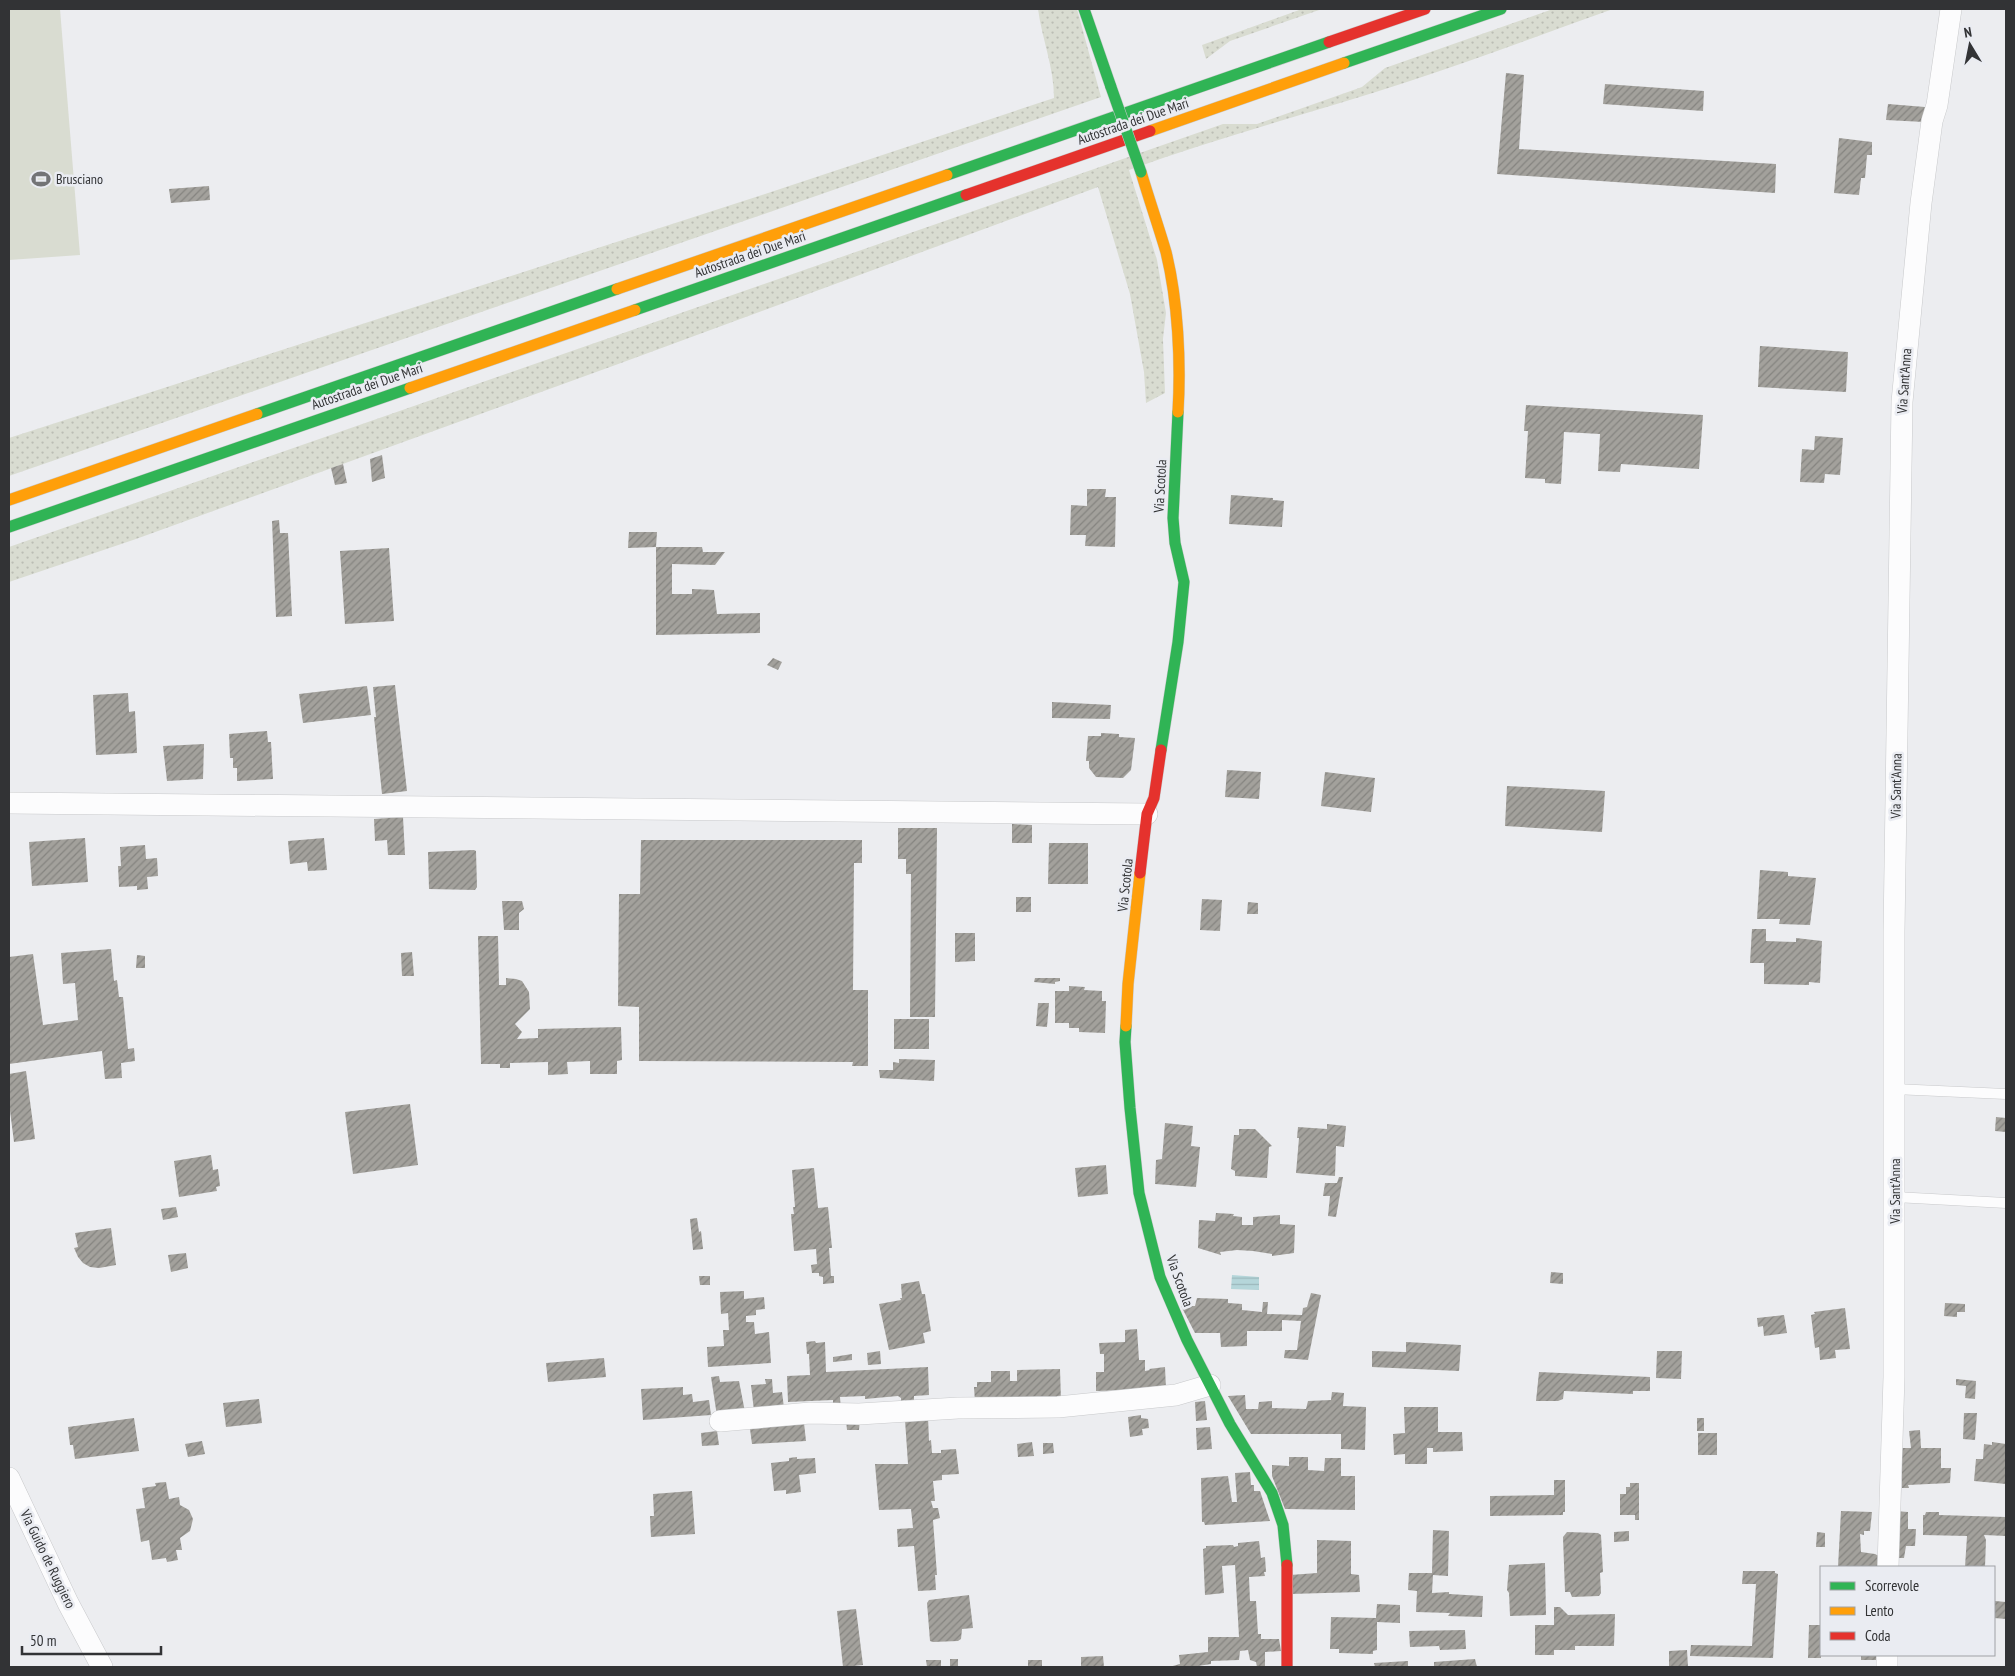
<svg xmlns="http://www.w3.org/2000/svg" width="2015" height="1676" font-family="'PT Sans Narrow',sans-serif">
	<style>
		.grass { fill: url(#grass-dots) }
		.pitch { fill: #d9dcd1 }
		.water { fill: url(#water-rules) }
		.building { fill: url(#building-hatch) }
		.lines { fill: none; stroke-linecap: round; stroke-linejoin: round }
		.lane-casing { stroke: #c8c9cb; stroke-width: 11 }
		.street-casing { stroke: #c8c9cb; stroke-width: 22 }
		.fast-casing { stroke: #c8c9cb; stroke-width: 12 }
		.slow-casing { stroke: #c8c9cb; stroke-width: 12 }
		.jam-casing { stroke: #c8c9cb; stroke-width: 12 }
		.lane { stroke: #fcfcfd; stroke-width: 10 }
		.street { stroke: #fcfcfd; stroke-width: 21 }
		.fast { stroke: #30b455; stroke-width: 11 }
		.slow { stroke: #ff9f0a; stroke-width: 11 }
		.jam { stroke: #e5322d; stroke-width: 11 }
		.fast-bridge-casing { stroke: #c8c9cb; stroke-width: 12; stroke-linecap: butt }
		.fast-bridge { stroke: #30b455; stroke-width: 11 }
		.labels { text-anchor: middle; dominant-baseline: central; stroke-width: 5; stroke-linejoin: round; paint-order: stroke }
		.street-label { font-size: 14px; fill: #323335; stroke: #eaecf2 }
		.poi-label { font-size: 14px; fill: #323335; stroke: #eaecf2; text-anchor: start }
	</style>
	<defs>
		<pattern id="grass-dots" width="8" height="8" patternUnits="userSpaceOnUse" patternTransform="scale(1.25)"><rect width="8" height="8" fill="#d9dcd1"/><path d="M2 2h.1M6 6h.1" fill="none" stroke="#bbbdb4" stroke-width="1.8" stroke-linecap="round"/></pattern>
		<pattern id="water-rules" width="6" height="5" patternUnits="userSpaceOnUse" patternTransform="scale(1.25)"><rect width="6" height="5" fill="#b5d6da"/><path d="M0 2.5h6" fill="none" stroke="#9cb8bc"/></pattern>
		<pattern id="building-hatch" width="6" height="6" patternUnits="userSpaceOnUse" patternTransform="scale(1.25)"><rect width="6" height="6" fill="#a3a19c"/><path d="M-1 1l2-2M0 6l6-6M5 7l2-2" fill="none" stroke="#858480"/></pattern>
	</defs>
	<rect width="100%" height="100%" fill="#ecedf0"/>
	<path class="grass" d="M1038,9H1077L1101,97L9,476V438L762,195L1054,98C1054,67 1042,39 1038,9Z
		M1302,9H1322L1230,41L1206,59L1202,45Z
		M1553,9H1613C1545,33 1478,59 1410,81C1316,112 1221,136 1129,170L1157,260L1166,313L1163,339L1165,393L1146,403L1144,372L1130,294L1098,187L621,363L136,539L9,582V547L1223,124H1257L1362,87L1385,68Z"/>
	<path class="pitch" d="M9,9H60L80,255L9,260Z"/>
	<path class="water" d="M1232,1275L1259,1277V1290L1231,1289Z"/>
	<path class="building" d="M1506,73L1524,75L1519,149L1776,164L1775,193L1497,174Z
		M1605,84L1704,91L1703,111L1603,104Z
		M1888,104L1925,107L1924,122L1886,120Z
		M1839,138L1872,142V155H1867L1865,178H1861L1859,195L1834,193Z
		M209,186L210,200L171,203L169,189Z
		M1760,346L1848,352L1846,392L1758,387Z
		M1526,405L1703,415L1699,469L1621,464L1620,472L1598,471L1600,434L1564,432L1561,484L1545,483V479L1525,478L1528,431H1524Z
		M1815,436L1843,438L1840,475L1825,474L1824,483L1800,482L1802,449L1814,450Z
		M382,455L385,478L372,482L370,459Z
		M343,464L347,483L335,485L331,468Z
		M1087,489H1106L1105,497H1116L1115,547L1085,546L1086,535H1070L1071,505L1087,506Z
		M1231,495L1273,498V500L1284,501L1282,527L1229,524Z
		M279,520L280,533H288L292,616L276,617L272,521Z
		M629,532H657L656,547H702L703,552H725L715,565L672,564V594H692V589L714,590L717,614L760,613V633L656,635V547L628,548Z
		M389,548L394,621L345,624L340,551Z
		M773,658L782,662L778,670L767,665Z
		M395,685L407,791L382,794L374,717H376L373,687Z
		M367,686L371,715L303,723L299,694Z
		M128,693L129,712L135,711L137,753L96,755L93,695Z
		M1052,702L1111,705L1110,719L1052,718Z
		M267,731L268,742H271L273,779L237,781V768H233V758H230L229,734Z
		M1101,733L1119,734V737L1135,738L1131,770L1123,778L1096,777L1089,768V761H1086L1088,736H1101Z
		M204,744L203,779L167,781L163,746Z
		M1227,770L1261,772L1259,799L1225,797Z
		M1325,772L1375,778L1371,812L1321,806Z
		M1507,786L1605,791L1602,832L1505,826Z
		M403,817L405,855H388L387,840L375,841L374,819Z
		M1012,824L1032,825V843H1012Z
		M898,828H937L935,1017H910L911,874H906V859H898Z
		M85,838L88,882L32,886L29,842Z
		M324,838L327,870L308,871L307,862L290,864L288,841Z
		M641,840H862V863H854L853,990H868V1066H852L853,1062L639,1061V1007L618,1006L619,894H640Z
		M1049,843H1088V884H1048Z
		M145,845L146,859L157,858L158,876L147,877L148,889L137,890V886L119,887L118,866H121L120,847Z
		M474,850L476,851L477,887L475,890L429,889L428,852Z
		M1760,870L1788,872V876L1816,878L1810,925L1779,924L1780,919H1757Z
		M1016,897H1031V912H1016Z
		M1202,899L1222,900L1220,931L1200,930Z
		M502,901H522L524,909L519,913V930H504Z
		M1248,902L1258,903V914H1247Z
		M1752,929H1766V941L1796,942V938L1822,941L1820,983L1809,982V985L1764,984V963H1750Z
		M955,933H975V961L955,962Z
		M478,936H498L499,985H506V978L516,979L522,981L529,992L530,1009L515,1024L522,1032L517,1039L538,1038V1029L621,1027L622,1060L617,1061V1074H590V1061L567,1062L568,1074L548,1075V1062L510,1063V1068H500V1064H481Z
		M111,949L114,981L117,980L119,997H123L128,1049L134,1048L135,1061L121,1063L122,1078L105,1079L102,1051L9,1064V957L33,954L43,1025L78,1020L75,983L63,984L61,953Z
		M412,952L414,976H402L401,953Z
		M137,955L145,956V968H136Z
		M1035,978H1060V981L1055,982V984L1034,982Z
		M1069,986L1085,987L1084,990L1102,991V1001H1106L1105,1033L1079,1032V1028H1069V1023H1055V991H1069Z
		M1038,1003H1049L1047,1027L1036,1026Z
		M894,1019H929V1049H894Z
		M899,1059L935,1060L934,1081L880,1078L879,1070H893V1062L899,1063Z
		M26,1071L35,1139L14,1142L9,1103V1074Z
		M410,1104L418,1165L353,1174L345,1112Z
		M1996,1117L2006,1118V1132L1995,1131Z
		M1165,1123L1193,1126L1191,1146L1200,1147L1196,1187L1155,1184L1156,1160L1162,1159Z
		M1327,1124L1346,1126L1344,1147L1336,1146L1335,1176L1296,1173L1299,1138H1297L1298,1127L1327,1129Z
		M1239,1129H1255L1272,1146L1269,1147L1267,1178L1235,1176V1171L1231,1169L1234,1135H1239Z
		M211,1155L213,1170L218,1169L220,1186L216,1187L217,1191L179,1197L174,1161Z
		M1106,1165L1108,1194L1078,1197L1075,1168Z
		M814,1168L818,1208L828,1207L832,1248H829L831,1276H834V1283L823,1284V1277L819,1276V1273H812L811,1265L817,1264L816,1249L794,1251L791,1214H794L793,1207H795L792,1170Z
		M1339,1177H1343L1336,1217L1328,1216L1330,1196H1323L1325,1183H1337Z
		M176,1207L178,1217L163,1220L161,1209Z
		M1216,1213L1234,1214L1233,1216L1242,1217V1225H1253V1217L1280,1215V1224L1295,1225L1294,1253L1272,1256V1254L1253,1251L1237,1250L1220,1252L1221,1255L1198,1248L1199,1220L1215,1221Z
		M697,1218L699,1232L701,1231L703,1249L693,1250L690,1219Z
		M111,1228L116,1265L99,1268L90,1267L83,1263L78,1257L74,1248L78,1247L75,1233Z
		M186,1253L188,1268L171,1272L168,1255Z
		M1551,1272L1563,1273V1284L1550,1283Z
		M699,1276H710V1285H700Z
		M919,1281L922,1294H925L931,1331L923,1333L925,1343L889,1350L879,1304L901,1300L900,1298H902L901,1284Z
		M744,1291V1299L764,1297L765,1309L756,1310V1315L746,1316V1322H754L755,1334L769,1332L771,1363L708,1367L707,1347L724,1346L723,1330H729L728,1313L721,1314L720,1292Z
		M1311,1293L1321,1295L1308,1360L1284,1358L1285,1350H1297L1301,1321L1282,1320V1331H1247V1346L1221,1347L1220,1333H1195L1181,1306H1195L1197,1298L1228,1299V1303L1242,1304V1310L1262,1312L1263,1302H1268L1267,1314L1302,1315L1303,1308L1307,1307Z
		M1945,1303L1965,1304V1312H1957V1317L1944,1316Z
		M1845,1308L1850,1349L1835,1350L1836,1358L1820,1360L1819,1347L1815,1348L1811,1315L1815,1314L1814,1312Z
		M1784,1315L1787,1333L1764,1336L1763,1326L1758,1327L1757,1318Z
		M1137,1329L1139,1360H1145V1371L1150,1370L1149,1369L1165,1367L1166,1389L1096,1391V1372H1104V1354H1100L1099,1343L1125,1342V1330Z
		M815,1341L816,1343L825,1342L826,1372L928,1367L929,1395L914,1396V1406H905V1400L901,1401V1398L898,1396L865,1399V1396L840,1397L841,1411H833V1400L788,1402L787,1376L810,1375L809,1354H807L806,1342Z
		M1406,1342L1461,1345L1459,1371L1372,1367V1351L1406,1352Z
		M880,1351L881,1364L868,1365L867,1353Z
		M1657,1351H1682L1681,1379L1656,1378Z
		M852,1354V1360L833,1362V1357Z
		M604,1358L606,1377L548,1382L546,1363Z
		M1060,1369L1061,1401L975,1402L974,1387H977V1382H991V1371H1010V1381H1017V1370Z
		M1539,1372L1650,1377V1391H1633V1394L1564,1391L1563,1399L1558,1401H1536Z
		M719,1376L720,1382L739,1381L745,1412L717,1416L711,1377Z
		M765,1379H772L773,1393L782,1392L784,1408L754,1411L751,1385L766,1384Z
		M1956,1379L1976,1381L1975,1399L1965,1398L1966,1386L1956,1385Z
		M683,1387V1395L692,1394L693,1402L709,1400L711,1415L643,1420L641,1389Z
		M1332,1392L1344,1393L1343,1406L1366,1407L1365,1450L1341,1449V1434H1251L1228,1396L1245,1395L1246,1409H1258L1259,1402L1272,1401V1408L1306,1409L1308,1401L1331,1400Z
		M259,1399L262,1423L226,1427L223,1403Z
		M1205,1401L1207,1420L1196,1421L1195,1402Z
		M1404,1407H1438V1432H1462L1463,1451L1433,1452V1448H1427V1464H1405V1454L1394,1455L1393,1434L1405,1433Z
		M1964,1413H1977L1975,1440L1963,1439Z
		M1141,1415V1418L1148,1419L1149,1428L1142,1429L1143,1435L1130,1437L1128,1417Z
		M928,1417L929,1441L931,1440L932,1453H941V1450L956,1449L959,1474L942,1475V1480L933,1481L935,1501H931L933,1508H938L940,1518L933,1520L937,1575H935L936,1590L918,1591L914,1546L898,1547L897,1529L913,1528L911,1509L879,1510L875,1464H908L905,1420Z
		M134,1418L139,1451L75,1459L73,1445H70L68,1427Z
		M1697,1418H1704V1431H1697Z
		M860,1419L859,1430H847L846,1420Z
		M804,1423L806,1441L752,1444L750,1429Z
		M1210,1427L1212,1449L1197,1450L1196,1428Z
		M1920,1430L1921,1448H1941V1468H1951L1950,1483L1908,1485L1909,1488H1902V1448H1911L1909,1431Z
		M717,1431L719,1445L702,1446L701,1433Z
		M1698,1433H1717V1455H1698Z
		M202,1441L205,1454L188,1457L185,1444Z
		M1032,1442L1034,1456L1018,1457L1017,1444Z
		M1992,1442L2006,1444V1484L1974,1481L1976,1459H1983L1984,1444L1992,1445Z
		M1043,1443H1053L1054,1453L1043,1454Z
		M797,1457V1459L815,1458L816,1473L799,1475L801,1492L786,1494V1490L774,1491L771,1463L789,1461V1458Z
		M1289,1457H1308V1470L1324,1471L1325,1458H1341V1476H1355V1510L1285,1509L1272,1476V1465L1289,1466Z
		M1250,1472L1251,1485H1254V1491H1260L1270,1521L1205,1525L1204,1522H1202L1201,1478L1228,1476L1232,1502H1237L1235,1473Z
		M1554,1480H1565V1512H1563V1515L1490,1516V1496L1554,1495Z
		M166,1482L169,1499L179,1497L180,1505L189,1510L193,1519L190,1531L180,1538L182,1550H176L178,1560L167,1562L166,1558L152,1560L149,1540L141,1542L136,1509L145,1508L142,1488L156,1486L155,1483Z
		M1630,1483H1639V1520H1635V1515H1620V1494H1626V1487H1630Z
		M692,1491L695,1534L651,1537L650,1516H654L653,1494Z
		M1841,1511L1872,1512L1870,1531H1864V1535L1860,1534L1861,1552L1875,1554L1881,1557L1882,1567H1838Z
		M1895,1511L1908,1512V1529H1916L1915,1546H1906L1904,1558H1896Z
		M1926,1512H1939V1515L2006,1517V1536L1984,1535L1986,1540L1985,1567H1965L1967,1536L1923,1535V1515H1925Z
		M1433,1530L1449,1531L1448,1576L1433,1575L1432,1593L1449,1592V1594L1483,1596L1482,1617L1448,1616L1450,1613L1416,1612L1417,1591L1408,1590L1409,1573H1432Z
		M1629,1531V1541L1614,1542V1532Z
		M1567,1532L1598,1533L1601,1535L1603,1572L1600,1573L1601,1593L1599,1596L1572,1597L1570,1592H1565L1563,1537Z
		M1817,1532L1825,1533V1547H1816Z
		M1317,1540L1351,1541V1574L1359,1575L1360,1592L1290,1594V1575L1317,1573Z
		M1259,1541L1261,1558L1265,1557L1266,1572H1264L1265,1576L1249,1577L1250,1601H1256L1258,1634H1261V1639H1279L1281,1651L1265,1652V1667H1257L1256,1662L1250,1660L1248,1650L1240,1651L1239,1660L1211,1661V1664L1198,1666V1667H1169L1180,1664L1179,1655L1208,1652V1637H1239L1235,1565L1222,1566L1224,1593L1205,1595L1203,1549L1206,1548V1546L1233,1545L1234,1547L1238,1546V1543Z
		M1545,1563L1546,1615L1510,1616L1509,1593L1507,1590L1509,1565Z
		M1743,1571H1775V1573L1778,1574L1773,1658L1690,1656L1691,1645L1752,1646L1756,1584H1742Z
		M969,1595L973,1628L962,1629L961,1639L958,1641L933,1642L930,1641L927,1603L929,1600Z
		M1995,1601L2006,1602V1619L1994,1618Z
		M1377,1604L1400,1605V1623L1377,1622V1650L1373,1651V1654L1339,1653V1649H1330L1331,1617L1376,1618Z
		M1554,1607H1560L1568,1615L1615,1614L1614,1646H1575V1650H1554V1655H1535V1625H1554Z
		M856,1609L863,1665L843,1667L837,1611Z
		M1809,1625H1821V1658H1808Z
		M1465,1630L1466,1649L1440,1650L1439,1646L1410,1647L1409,1631Z
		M1687,1650L1688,1667H1669V1651Z
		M1861,1655H1876V1660H1861Z
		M1103,1656L1104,1667H1081V1657Z
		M950,1659H958V1666H950Z
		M1475,1659L1477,1667H1434V1662Z
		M926,1660H941V1667H927Z
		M1028,1660H1042V1667H1028Z
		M1408,1661V1667H1375L1374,1663Z"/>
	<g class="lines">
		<g class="lane-casing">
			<path id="lane" d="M1894,1089L2006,1094
				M1895,1197L2006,1203"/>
		</g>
		<g class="street-casing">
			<path id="street" d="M9,803L1147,814
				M720,1421L810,1413L859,1414L958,1408L1058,1407L1176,1395L1210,1385
				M9,1478L68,1603L102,1667
				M1888,1567L1894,1377V932L1902,402L1921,203L1932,121L1937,105L1951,9
				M1887,1655V1667"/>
		</g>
		<g class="fast-casing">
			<path id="fast" d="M1084,9L1111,87
				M1344,63L1501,9
				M947,175L1329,42
				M635,310L966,195
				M257,414L617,289
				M9,527L410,388
				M1161,750L1178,642L1184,582L1175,543L1173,518L1178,412
				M1126,1026L1125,1042L1130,1108L1139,1193L1160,1277L1187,1340L1230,1424L1272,1493L1283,1525L1287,1565"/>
		</g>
		<g class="slow-casing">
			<path id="slow" d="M1150,131L1344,63
				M1141,172C1149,199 1158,225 1166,252C1178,301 1181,362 1178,412
				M617,289L947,175
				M410,388L635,310
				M9,500L257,414
				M1126,1026L1128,984L1140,873"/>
		</g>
		<g class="jam-casing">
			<path id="jam" d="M1329,42L1425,9
				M966,195L1150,131
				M1140,873L1147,814L1154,798L1161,750
				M1287,1565V1667"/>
		</g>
		<use href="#lane" class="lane"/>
		<use href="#street" class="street"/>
		<use href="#fast" class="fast"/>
		<use href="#slow" class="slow"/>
		<use href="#jam" class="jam"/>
		<g class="fast-bridge-casing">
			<path id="fast-bridge" d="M1111,87L1141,172"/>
		</g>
		<use href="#fast-bridge" class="fast-bridge"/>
	</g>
	<defs>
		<g id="stadium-bare" transform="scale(1.5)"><path d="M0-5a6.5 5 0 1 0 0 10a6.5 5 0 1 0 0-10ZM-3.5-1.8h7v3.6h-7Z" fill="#737476" stroke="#eaecf2" stroke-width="2.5" paint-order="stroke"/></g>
	</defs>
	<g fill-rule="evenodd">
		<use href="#stadium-bare" x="41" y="179"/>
	</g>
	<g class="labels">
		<g class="street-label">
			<text transform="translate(1133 121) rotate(-19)">Autostrada dei Due Mari</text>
			<text transform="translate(750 254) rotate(-19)">Autostrada dei Due Mari</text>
			<text transform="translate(1904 381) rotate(-86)">Via Sant'Anna</text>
			<text transform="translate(367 386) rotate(-19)">Autostrada dei Due Mari</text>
			<text transform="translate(1160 486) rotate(-87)">Via Scotola</text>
			<text transform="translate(1896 786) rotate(-89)">Via Sant'Anna</text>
			<text transform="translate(1125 885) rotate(-84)">Via Scotola</text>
			<text transform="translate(1895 1191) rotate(-90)">Via Sant'Anna</text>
			<text transform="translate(1180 1281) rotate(70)">Via Scotola</text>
			<text transform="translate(48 1559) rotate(64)">Via Guido de Ruggiero</text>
		</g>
		<g class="poi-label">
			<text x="56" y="179">Brusciano</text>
		</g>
	</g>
	<rect width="2015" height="1676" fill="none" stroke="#323335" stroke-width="20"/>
	<rect x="1820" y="1566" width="175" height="90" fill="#eaecf2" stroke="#a0a2a6"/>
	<rect x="1830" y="1582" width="25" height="8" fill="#30b455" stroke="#a0a2a6"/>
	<text x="1865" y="1591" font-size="15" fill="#323335">Scorrevole</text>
	<rect x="1830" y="1607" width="25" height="8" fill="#ff9f0a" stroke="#a0a2a6"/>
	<text x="1865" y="1616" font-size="15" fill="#323335">Lento</text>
	<rect x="1830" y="1632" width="25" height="8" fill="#e5322d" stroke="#a0a2a6"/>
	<text x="1865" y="1641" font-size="15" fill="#323335">Coda</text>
	<g transform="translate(1970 45) rotate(350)" stroke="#eaecf2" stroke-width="4" paint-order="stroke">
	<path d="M0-4L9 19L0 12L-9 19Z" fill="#323335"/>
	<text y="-8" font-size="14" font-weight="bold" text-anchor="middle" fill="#323335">N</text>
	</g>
	<path d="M22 1646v8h139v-8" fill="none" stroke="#323335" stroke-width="2.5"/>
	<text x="30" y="1646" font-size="15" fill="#323335" stroke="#eaecf2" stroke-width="4" paint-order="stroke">50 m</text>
</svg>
